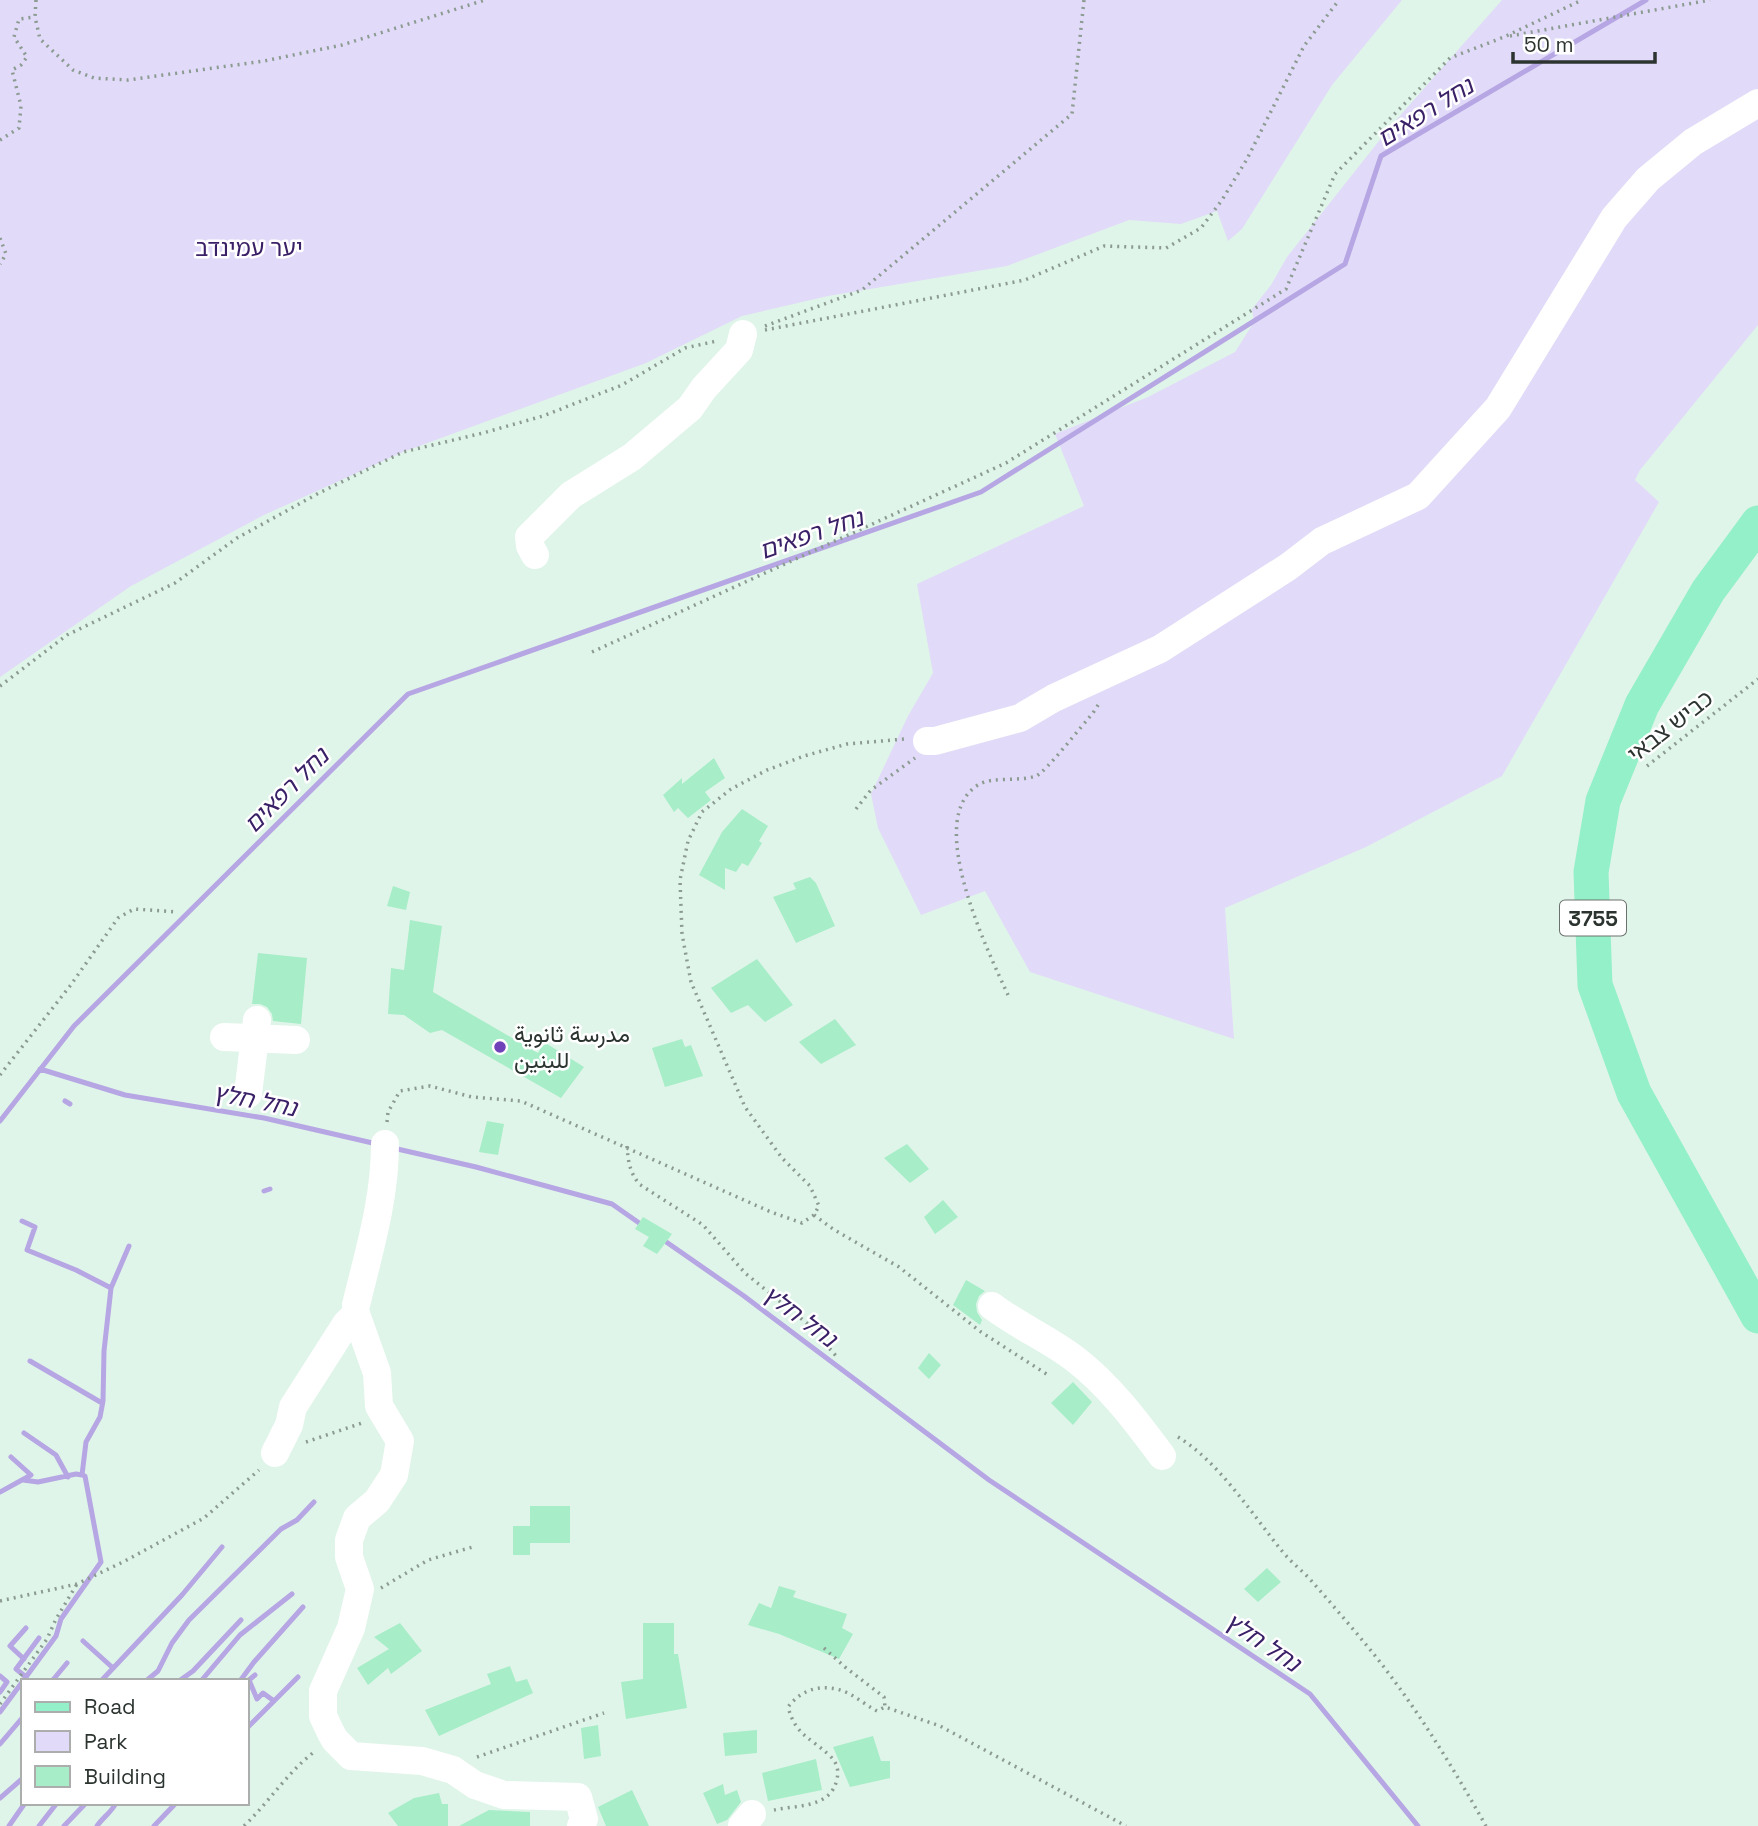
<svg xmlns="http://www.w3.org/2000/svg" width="1758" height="1826" font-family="'Space Grotesk',Vazirmatn,'Noto Sans Hebrew',sans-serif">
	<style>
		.green { fill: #e1daf8 }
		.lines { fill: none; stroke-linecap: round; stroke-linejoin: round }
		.stream { stroke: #b6a6e3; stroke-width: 5 }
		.building { fill: #a6edc8 }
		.path { stroke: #8c9b92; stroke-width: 3.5; stroke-dasharray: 2 5; stroke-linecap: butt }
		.minor { stroke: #fff; stroke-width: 28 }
		.major { stroke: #94f0c8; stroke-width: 35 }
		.poi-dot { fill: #6f42ba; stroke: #fff; stroke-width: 2.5 }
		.labels { text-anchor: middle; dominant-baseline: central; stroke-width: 5; stroke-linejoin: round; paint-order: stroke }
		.shield { fill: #fff; stroke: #6b716d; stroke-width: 2 }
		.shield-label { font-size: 21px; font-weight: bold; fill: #2c342f }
		.park-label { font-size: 23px; fill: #3a2066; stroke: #fff }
		.street-label { font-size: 23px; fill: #2c342f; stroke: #fff }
		.poi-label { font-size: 23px; fill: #2c342f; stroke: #fff; text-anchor: start }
		.water-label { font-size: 24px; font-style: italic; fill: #3a2066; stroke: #fff }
	</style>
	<rect width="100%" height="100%" fill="#e0f5e9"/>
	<path class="green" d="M0,0H1402L1332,85L1242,229L1228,241L1217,211L1181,224L1129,220L1007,266L828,296L742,316L646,363L403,452L264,515L131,586L0,677Z
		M1502,0H1758V325L1640,470L1635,480L1659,502L1502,776L1366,847L1225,908L1234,1039L1030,972L985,891L921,915L878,828L871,794L908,716L933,673L917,584L1084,506L1055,434L1148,397L1235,352L1254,322L1252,309L1271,285L1287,257L1390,127Z"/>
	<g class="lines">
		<path class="stream" d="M40,1069L125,1095L264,1118L377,1144
			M65,1101L70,1104
			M0,1121L74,1026L408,694L981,492L1345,264L1381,156L1646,0
			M393,1148L476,1167L612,1204L642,1225
			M264,1191L270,1189
			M22,1221L35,1227L27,1250L76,1270L111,1288
			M662,1239L744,1296L989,1480L1310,1694L1418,1826
			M30,1361L102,1403
			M24,1433L56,1455L68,1477
			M23,1480L38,1482L76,1474L82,1475
			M0,1492L31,1475L11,1457
			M83,1641L113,1668
			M24,1659L10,1646L26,1628
			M255,1675L249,1680L257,1699L263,1693L274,1701
			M0,1676L7,1682L0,1692
			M26,1677L16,1669L39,1638
			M23,1681L56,1636L61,1619L101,1562L85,1476L82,1475L86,1442L100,1417L103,1401L104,1351L111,1288L129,1246
			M52,1681L67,1663
			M101,1681L182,1595L222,1547
			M146,1681L158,1671L172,1643L189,1620L281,1529L297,1520L314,1502
			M179,1681L193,1671L241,1620
			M201,1681L240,1635L292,1594
			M240,1681L254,1662L303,1607
			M0,1712L23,1681
			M247,1728L298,1677
			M0,1744L23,1717
			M0,1798L23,1778
			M9,1826L25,1803
			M39,1826L57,1803
			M64,1826L86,1803
			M97,1826C103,1817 111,1813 116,1803
			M154,1826L176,1803"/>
	</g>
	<path class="building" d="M714,758L725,778L705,792L711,800L688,818L678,808L674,812L663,795L682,778V784Z
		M742,809L768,826L759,841L762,843L748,866L742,863L736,872L725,868V890L699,875L722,832Z
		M810,877L816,883L835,926L796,943L773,897L796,889L793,883Z
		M393,886L410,892L406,910L387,906Z
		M410,920L442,926L433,992L538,1053L544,1042L584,1067L561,1098L442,1030L430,1033L404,1015L388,1014L391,968L404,970Z
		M258,953L307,958L301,1024L273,1021L272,1014L267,1007L260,1004H252Z
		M757,959L793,1005L765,1022L748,1005L731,1013L711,988Z
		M835,1019L856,1045L821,1064L799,1042Z
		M682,1039L685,1047L691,1045L703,1076L665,1087L652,1048Z
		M487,1121L504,1124L498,1155L479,1152Z
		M907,1144L929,1169L910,1183L884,1158Z
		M943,1200L958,1217L935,1234L924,1217Z
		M643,1217L672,1234L657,1254L643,1246L649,1237L635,1229Z
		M966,1280L985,1291L979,1296L976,1304L977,1312L982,1320L980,1325L953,1305Z
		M929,1353L941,1365L929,1379L918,1368Z
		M1073,1382L1092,1402L1073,1425L1051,1403Z
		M530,1506H570V1543H530V1555H513V1526H530Z
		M1267,1568L1281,1582L1258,1602L1244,1589Z
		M779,1586L796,1591L793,1597L847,1614L842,1628L853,1634L839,1659L779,1634L748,1625L759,1603L771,1608Z
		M400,1623L422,1651L391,1674L388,1668L368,1685L357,1668L389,1649L374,1637Z
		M643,1623H674V1654H678L687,1708L626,1719L621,1682L643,1679Z
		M510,1666L516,1682L527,1679L533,1693L439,1736L425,1710L491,1684L487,1674Z
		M598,1725L601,1756L584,1759L581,1728Z
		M757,1730V1753L725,1756L723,1733Z
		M873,1736L881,1761H890V1778L850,1787L833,1747Z
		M816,1759L822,1790L768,1801L762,1773Z
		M723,1784L725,1795L737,1790L741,1802L727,1820L717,1824L703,1793Z
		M632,1790L649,1826H606L598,1807Z
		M439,1793L442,1804H448V1826H398L388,1813L414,1798Z
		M489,1810L530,1812V1826H459Z"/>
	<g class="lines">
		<path class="path" d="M36,0L35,17L40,39L73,70L94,78L128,80L264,61L342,45L485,0
			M1510,36L1710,0
			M0,140L19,128L21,106L12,70L21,65L27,57L14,37L19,19L35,17
			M0,238L6,254L0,264
			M765,326L862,290L1072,114L1084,0
			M765,330L1025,280L1104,246L1166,248L1201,228L1222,200L1247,159L1304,46L1339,0
			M592,652L1006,463L1286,289L1335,174L1450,58L1504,37L1582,0
			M0,686L67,635L175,583L237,538L319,493L403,452L483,433L543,416L622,385L685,348L717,341
			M1647,766L1758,679
			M856,809L871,790L915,758
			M1008,995C988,951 923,819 978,785C992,776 1018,782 1036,776C1045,773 1083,724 1093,713L1100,702
			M0,1075L70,986L118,918L134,909L178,912
			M387,1122L388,1112L400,1091L430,1086L472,1097L521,1101L771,1212L802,1223L814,1215L819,1206L810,1186L782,1158L745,1107L691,982L682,934L680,880L688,841L702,812L731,789L767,770L804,756L847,744L905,739
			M627,1146C628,1162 630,1172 639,1184L703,1225L745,1273L809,1325L837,1357
			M814,1215L833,1229L899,1267L981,1332L1048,1375
			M1178,1437C1219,1462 1252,1514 1282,1551C1290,1561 1300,1569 1309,1578C1329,1601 1349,1624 1368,1647C1413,1702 1451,1764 1486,1826
			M306,1442L362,1423
			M381,1588L428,1560L476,1546
			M0,1601L77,1584L125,1561L204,1518L259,1470
			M824,1648L845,1667L884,1697L885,1707
			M0,1704L47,1639L56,1619L77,1584
			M477,1757L604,1713
			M774,1810C798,1805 831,1808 837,1779C839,1770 837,1762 829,1755C810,1737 796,1736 788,1707C803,1687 826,1683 848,1693C858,1698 867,1706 877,1711L885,1707L940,1726L1126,1826
			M244,1826C269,1802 287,1773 314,1752"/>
		<path class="minor" d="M535,555L530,546L529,537L571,495L632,457L690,408L704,388L739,350L743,334
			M927,741H935L1020,718L1054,698L1160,649L1288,567L1322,541L1418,496L1498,408L1614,218L1648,179L1693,142L1758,103
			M224,1037L296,1040
			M248,1094L257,1020
			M356,1305C369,1251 385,1200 385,1144
			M992,1306C1018,1326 1049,1339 1075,1359C1110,1386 1136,1421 1162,1456
			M275,1453L289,1425L293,1407L346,1324L356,1314L377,1373L379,1406L400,1441L394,1475L377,1501L357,1518L349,1540V1557L360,1589L351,1628L323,1691V1716L331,1733L335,1740L351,1756L422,1761L453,1770L475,1785L504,1795L578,1797L584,1819L581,1826
			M742,1826L752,1814"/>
		<path class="major" d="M1758,523L1708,591L1642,705L1603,801L1591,872L1595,985L1634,1093L1758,1316"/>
	</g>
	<circle class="poi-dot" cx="500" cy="1047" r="7"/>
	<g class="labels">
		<rect class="shield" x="1560" y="900.5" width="66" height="35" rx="5"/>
		<g class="shield-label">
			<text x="1593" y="918">3755</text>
		</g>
		<g class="park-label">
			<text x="249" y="248">יער עמינדב</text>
		</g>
		<g class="street-label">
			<text transform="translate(1670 726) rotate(-38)">כביש צבאי</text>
		</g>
		<g class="poi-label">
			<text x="514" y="1034">مدرسة ثانوية<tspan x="514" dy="26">للبنين</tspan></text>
		</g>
		<g class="water-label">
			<text transform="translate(1425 112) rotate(-32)">נחל רפאים</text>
			<text transform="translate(811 534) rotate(-19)">נחל רפאים</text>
			<text transform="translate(286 790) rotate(-45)">נחל רפאים</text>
			<text transform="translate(255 1100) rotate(11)">נחל חלץ</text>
			<text transform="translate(800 1316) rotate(37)">נחל חלץ</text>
			<text transform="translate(1263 1642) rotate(34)">נחל חלץ</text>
		</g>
	</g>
	<rect x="21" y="1679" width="228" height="126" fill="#ffffff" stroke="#abaeac" stroke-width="2"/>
	<rect x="35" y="1702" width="35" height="10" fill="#94f0c8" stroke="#abaeac" stroke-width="2"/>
	<text x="84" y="1714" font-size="21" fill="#2c342f">Road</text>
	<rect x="35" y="1731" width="35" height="21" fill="#e1daf8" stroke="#abaeac" stroke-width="2"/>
	<text x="84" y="1749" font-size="21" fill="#2c342f">Park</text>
	<rect x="35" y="1766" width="35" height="21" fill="#a6edc8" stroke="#abaeac" stroke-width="2"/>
	<text x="84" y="1784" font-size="21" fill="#2c342f">Building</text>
	<path d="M1513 52v10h142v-10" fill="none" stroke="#2c342f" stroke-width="3.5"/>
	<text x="1524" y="52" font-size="21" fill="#2c342f" stroke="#ffffff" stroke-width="5" paint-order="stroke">50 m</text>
</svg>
